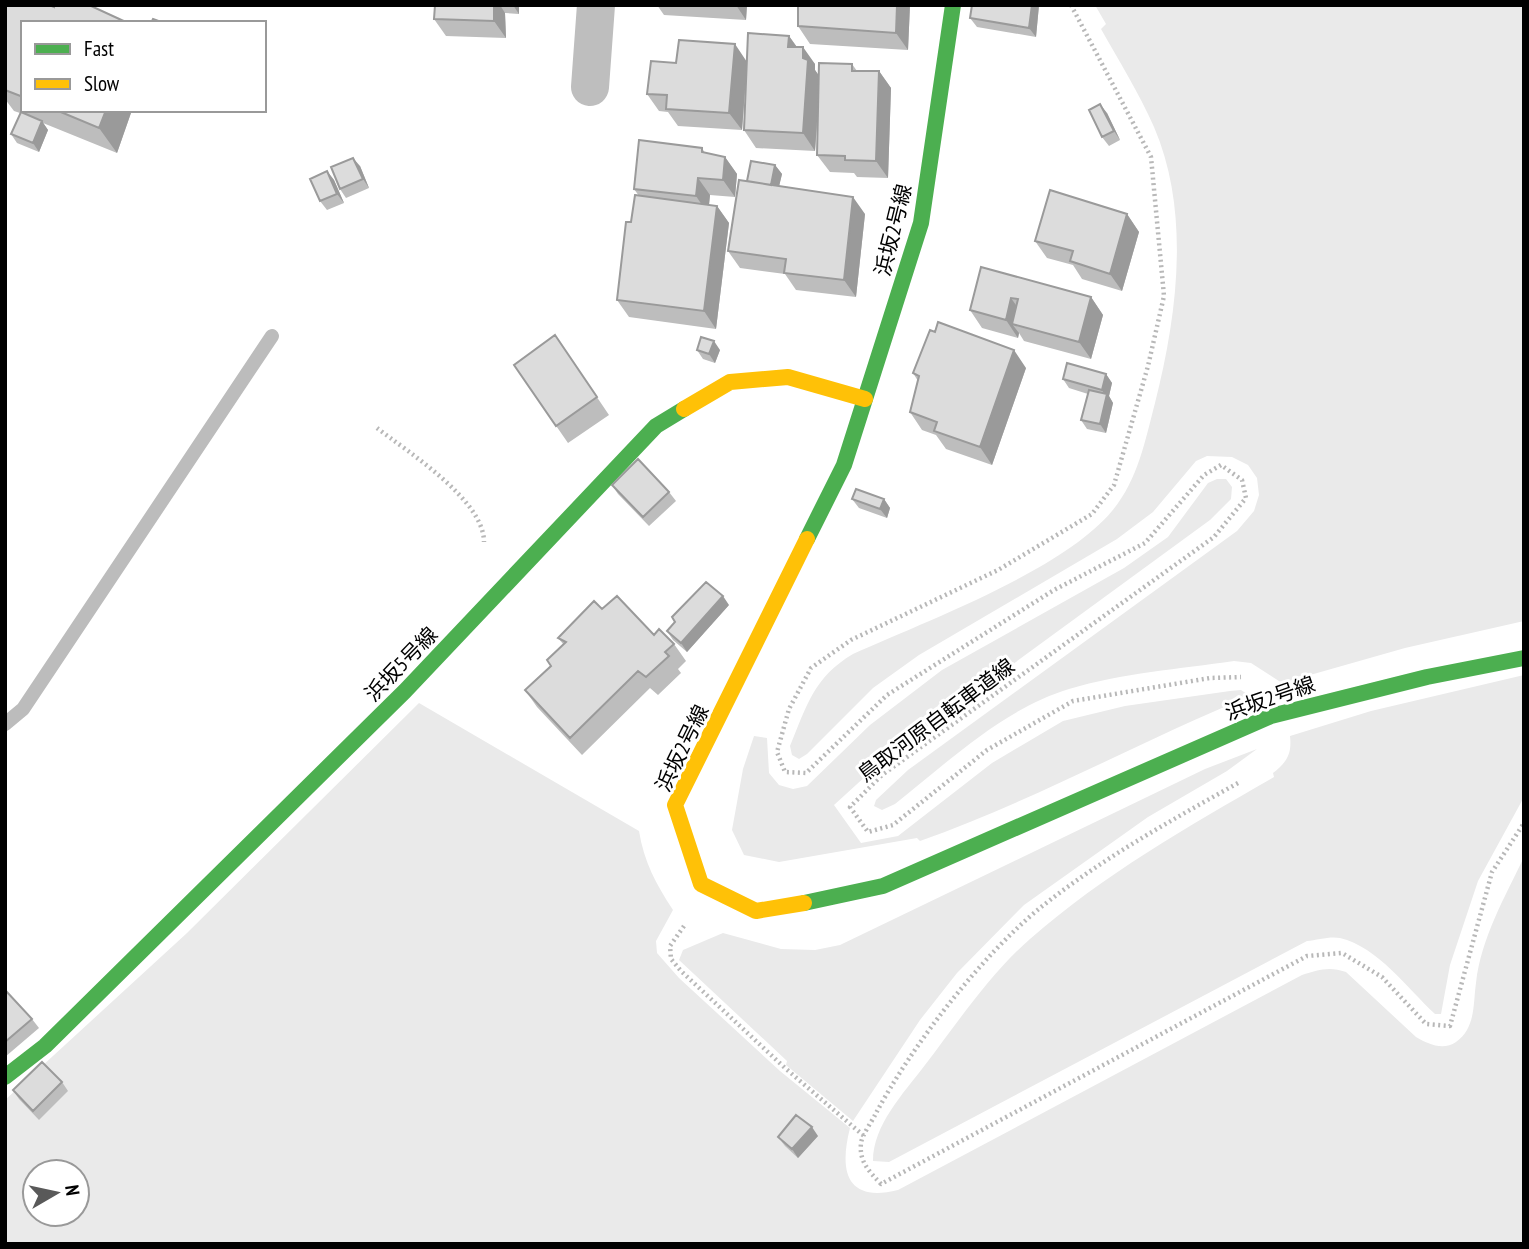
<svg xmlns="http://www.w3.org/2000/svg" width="1529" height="1249" font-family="'PT Sans Narrow','Noto Sans JP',sans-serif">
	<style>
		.green { fill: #eaeaea; fill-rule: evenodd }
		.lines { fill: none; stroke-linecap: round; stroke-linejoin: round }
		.stream { stroke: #bcbcbc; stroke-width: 14 }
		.path { stroke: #b8b8b8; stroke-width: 4.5; stroke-dasharray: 2 3.5; stroke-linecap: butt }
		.street { stroke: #bebebe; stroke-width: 38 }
		.fast { stroke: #4caf50; stroke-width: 16 }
		.slow { stroke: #ffc107; stroke-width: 16 }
		.wall { fill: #bdbdbd }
		.shaded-wall { fill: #9a9a9a }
		.building { fill: #dcdcdc; stroke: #9a9a9a; stroke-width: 2 }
		.labels { text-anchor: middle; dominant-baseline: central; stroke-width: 6; stroke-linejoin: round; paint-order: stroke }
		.street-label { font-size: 21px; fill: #000; stroke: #fff }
	</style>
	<rect width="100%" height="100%" fill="#fff"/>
	<path class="green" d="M1095,5H1524V621L1405,648L1282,683L1251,663L1234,661C1180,669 1122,673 1069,689C1003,709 948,762 895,804L882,810L874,806L876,800L908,770L1237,531L1254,511L1259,495L1257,478L1248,465L1232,457L1207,456L1196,461L1153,512L1117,539L919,655L873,688L807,754L799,759L792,755L790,746C807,705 814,677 853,654C926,621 1062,571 1112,511C1138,480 1145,441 1155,403C1177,316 1191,213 1154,127C1139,93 1119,61 1101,29L1106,24Z
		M1217,479H1226L1232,487L1231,499L1210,520L890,754L834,805L861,843L898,836L992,763L1063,721L1125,706L1230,691L1241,690L1250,696C1139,742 1033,801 920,841L917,838L779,862L744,855L732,830L743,769L754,736L767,738L769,773L779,785L793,789L807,786L870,725L942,670L1124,568L1168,537L1208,483Z
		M1524,675V797L1478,881L1450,965L1441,1014H1435C1407,988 1378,947 1340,938C1330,936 1317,940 1307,941L889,1162L873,1161C873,1125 903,1094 925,1065C958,1022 989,975 1030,939C1104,874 1189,826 1274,777L1273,773C1287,762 1292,754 1290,736L1371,711Z
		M419,703L639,831C644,862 656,884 673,910L656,941L657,953L679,978L780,1071L850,1128C839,1171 846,1203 898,1190L1302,975C1318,970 1329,966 1346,972L1416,1037C1428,1044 1443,1051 1456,1042C1476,1028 1473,1003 1476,983C1481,938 1505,897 1524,857V1244H5V1100L187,933ZM35,1172H77V1214H35Z
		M1257,749L1227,771L1148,817L1024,905L957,973L920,1020L853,1121L786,1065L787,1061L679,960L683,950L723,933L781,949L815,950L840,945L1205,769Z"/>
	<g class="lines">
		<path class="stream" d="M5,724L23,709L272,336"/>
		<path class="path" d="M1071,5L1151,157L1164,296L1148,366L1114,485L1092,514L998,570L851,640L811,668L789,709L777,752L785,772L806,773L887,695L1054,590L1145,543L1204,475L1221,465L1242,480L1246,498L1214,537L882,775L850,807L868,832L893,825L987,750L1073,701L1210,678L1241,677
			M377,428C408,452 484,500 484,542
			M1238,783C1170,821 1101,859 1040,908C980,957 911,1047 875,1115C871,1123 862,1135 861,1143C859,1162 869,1171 881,1184L1307,956L1342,953L1382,977L1426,1024L1450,1026L1492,872L1524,823
			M684,926L670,946L671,959L681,971L785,1068L864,1136"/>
		<path class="street" d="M590,87L596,5"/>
		<path class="fast" d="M807,539L844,465L921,223L953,5
			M804,903L883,886L1271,716L1427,677L1524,658
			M5,1077L45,1046L405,691L656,426L684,409"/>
		<path class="slow" d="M684,409L730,382L788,377L865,399
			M804,903L756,911L701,884L675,805L807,539"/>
	</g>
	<path class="wall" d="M5,5L54,7L89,5L23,23V110H132L117,153L43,123L48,130L39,152L17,143L11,134L20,113L14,111L5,99Z
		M435,5H519V14L505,13L506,38L446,36L434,19Z
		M657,5H747L746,20L664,15Z
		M910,5L908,50L810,44L798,26Z
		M1039,5L1036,37L977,27L970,18Z
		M789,36L797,47L815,64V70L819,76L852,64L857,71H879L891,88L888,178L857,177L854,173L830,172L817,155L819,103L815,151L756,148L744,130L747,68L742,130L678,126L668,112L659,111L647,94L676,63L747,61Z
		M1107,113L1120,140L1109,146L1102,137Z
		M702,148L705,153L725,157L737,174L735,197L710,195L709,205L717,206L729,223L716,329L629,317L617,300L631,222L639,196L634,189Z
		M775,165L782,174L779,186L865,214L856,297L796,290L785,274L740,268L728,251L747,181Z
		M360,166L369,188L346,198L340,189Z
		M327,171L334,180L344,203L327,210L320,201Z
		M1127,214L1139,232L1122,291L1082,279L1073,265L1047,258L1035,241Z
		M981,267L1091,297L1103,315L1091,359L1024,341L1019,333L1018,338L982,328L970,310Z
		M555,335L609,415L568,443L514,365Z
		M697,350H720L715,363L703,359Z
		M1026,368L992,465L946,449L936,435L922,430L910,412L918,381L913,373Z
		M1106,374L1112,383L1109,396L1113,403L1106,433L1087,429L1081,420L1088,394L1069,388L1063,379Z
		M612,485L669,492L676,501L649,526L618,494Z
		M852,499H884L890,508L887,518L859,508Z
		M729,605L687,652L673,640L667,631Z
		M602,609L654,635L674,644L686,661L678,669L681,673L658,695L650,688L582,755L537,707L525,690L551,666L564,645L558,638Z
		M5,992L32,1019L39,1028L5,1057Z
		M62,1082L68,1091L39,1120L19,1099L13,1090Z
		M818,1136L798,1158L785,1146L778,1137Z"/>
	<path class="shaded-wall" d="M494,5H500L505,13L506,38L494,21Z
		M513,5H519V14Z
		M736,5H747L746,20Z
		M897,5H910L908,50L896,33Z
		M1032,5H1039L1036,37L1029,28Z
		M789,36L801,53L788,47Z
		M735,44L747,62L742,130L729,113Z
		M803,47L815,64V70L820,77L815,151L803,133Z
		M879,71L891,88L888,178L876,161Z
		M1100,104L1107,113L1120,140L1114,131Z
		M106,110H132L117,153L99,128Z
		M42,121L48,130L39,152L33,143Z
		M725,157L737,174L735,197L723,180Z
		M353,158L360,166L369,188L363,179Z
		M775,165L782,174L777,195L770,186Z
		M327,171L334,180L344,203L337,194Z
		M698,178L710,195L708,214L696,196Z
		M853,197L865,214L856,297L844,280Z
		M717,206L729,223L716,329L704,311Z
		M1127,214L1139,232L1122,291L1110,274Z
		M1091,297L1103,315L1091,359L1079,342Z
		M1011,298L1023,315L1012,324L1019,333L1018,338L1006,320Z
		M714,341L720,350L715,363L709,354Z
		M1014,350L1026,368L992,465L980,447Z
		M1106,374L1112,383L1109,396L1113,403L1106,433L1100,424L1106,397L1102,390Z
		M884,499L890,508L887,518L880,509Z
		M723,596L729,605L687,652L681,643Z
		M812,1127L818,1136L798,1158L792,1149Z"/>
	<path class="building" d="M5,5H49L54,7V5H89L128,23H23V97L5,90Z
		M435,5H494V21L434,19Z
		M798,5H897L896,33L798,26Z
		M972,5H1032L1029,28L970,18Z
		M153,19L164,23H151Z
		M748,33L789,36L788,47H803V58L808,60L803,133L744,130Z
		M679,40L735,44L729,113L666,109L667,95L647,94L651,61L676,63Z
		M819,63L852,64V71H879L876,161L845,160V156L817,155Z
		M1100,104L1114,131L1102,137L1089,110Z
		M56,110H106L99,128Z
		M21,112L42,121L33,143L11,134Z
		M639,140L702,148V152L725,157L723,180L698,178L696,196L634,189Z
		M353,158L363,179L340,189L331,167Z
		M751,161L775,165L771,185L747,181Z
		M327,171L337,194L320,201L310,179Z
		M739,180L853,197L844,280L784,273L786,259L728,251Z
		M1050,190L1127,214L1110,274L1070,261L1073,251L1035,241Z
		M635,195L717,206L704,311L617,300L626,222H631Z
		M981,267L1091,297L1079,342L1012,324L1018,299L1011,298L1006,320L970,310Z
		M938,322L1014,350L980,447L934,431L937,422L910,412L919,376L913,373L930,330L935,332Z
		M555,335L597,397L556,426L514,365Z
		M701,337L714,341L709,354L697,350Z
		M1067,363L1106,374L1102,390L1063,379Z
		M1089,390L1107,394L1100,424L1081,420Z
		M638,459L669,492L643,517L612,485Z
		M856,489L884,499L880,509L852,499Z
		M706,582L723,596L681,643L667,631L675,622L672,617Z
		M617,596L654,635L659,629L674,644L665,652L669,656L646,677L638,671L570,738L525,690L551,666L547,660L566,642L558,638L594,601L602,609Z
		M6,991L32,1019L5,1042V992Z
		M42,1062L62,1082L33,1111L13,1090Z
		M796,1115L812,1127L792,1149L778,1137Z"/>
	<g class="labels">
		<g class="street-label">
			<text transform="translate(893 230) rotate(-76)">浜坂2号線</text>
			<text transform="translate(401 664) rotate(-46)">浜坂5号線</text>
			<text transform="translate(1270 698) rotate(-19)">浜坂2号線</text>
			<text transform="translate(936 720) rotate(-37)">鳥取河原自転車道線</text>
			<text transform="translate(682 748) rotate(-64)">浜坂2号線</text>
		</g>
	</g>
	<rect width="1529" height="1249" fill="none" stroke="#000000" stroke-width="14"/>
	<rect x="21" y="21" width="245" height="91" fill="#ffffff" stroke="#999999" stroke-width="2"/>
	<rect x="35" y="44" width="35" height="10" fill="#4caf50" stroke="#999999" stroke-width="2"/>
	<text x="84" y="56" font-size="21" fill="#000000">Fast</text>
	<rect x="35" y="79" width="35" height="10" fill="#ffc107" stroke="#999999" stroke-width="2"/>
	<text x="84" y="91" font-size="21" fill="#000000">Slow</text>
	<g transform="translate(56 1193) rotate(81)"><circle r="33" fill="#ffffff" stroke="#999999" stroke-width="2"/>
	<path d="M0-5L12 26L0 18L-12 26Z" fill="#595959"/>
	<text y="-10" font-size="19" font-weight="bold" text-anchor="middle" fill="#000000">N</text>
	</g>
</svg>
